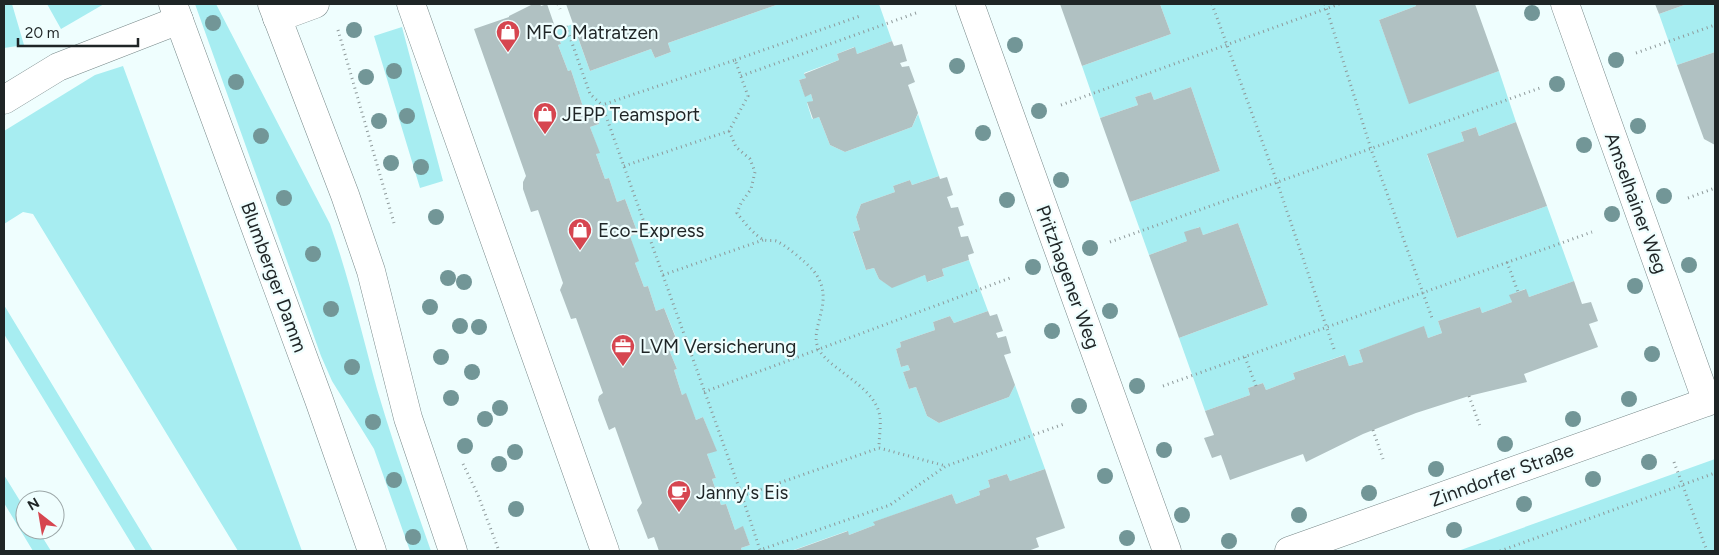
<svg xmlns="http://www.w3.org/2000/svg" width="1719" height="555" font-family="Figtree,sans-serif">
	<style>
		.green { fill: #a7edf1 }
		.building { fill: #b0c1c2 }
		.lines { fill: none; stroke-linecap: round; stroke-linejoin: round }
		.minor-casing { stroke: #778889; stroke-width: 29 }
		.secondary-casing { stroke: #778889; stroke-width: 29 }
		.path { stroke: #8e999a; stroke-width: 3; stroke-dasharray: 1 4; stroke-linecap: butt }
		.minor { stroke: #fff; stroke-width: 28 }
		.secondary { stroke: #fff; stroke-width: 28 }
		.tree { fill: #729697 }
		.labels { text-anchor: middle; dominant-baseline: central; stroke-width: 4.5; stroke-linejoin: round; paint-order: stroke }
		.poi-label { font-size: 19px; fill: #1f2526; stroke: #effefe; text-anchor: start }
		.street-label { font-size: 19px; fill: #1f2526; stroke: #effefe }
	</style>
	<rect width="100%" height="100%" fill="#effefe"/>
	<path class="green" d="M4,4H12L24,45L4,48Z
		M47,4H104L61,29Z
		M195,4H216L330,224C349,278 362,334 377,389C393,444 412,497 431,551H410L374,449L332,381L321,356Z
		M779,4H879L892,41L857,54L854,47L837,54L839,60L804,73L806,78L799,80L805,96L811,94L813,101L807,103L812,119L819,117L830,145L845,152L912,127L918,114L939,176L912,185L910,180L893,186L895,192L861,204L856,217L860,230L853,233L866,270L874,268L879,279L892,287L925,275L928,282L944,276L942,269L969,260L988,311L954,323L950,316L933,322L935,330L900,342L901,347L896,349L901,367L908,365L910,370L903,372L909,389L916,387L927,416L939,423L1009,397L1015,385L1045,469L1010,481L1007,474L988,480L990,487L979,491L980,495L956,504L952,494L874,522L875,525L849,535L847,531L791,551H742L741,548L750,545L743,527L735,530L726,504L721,505L712,479L716,478L707,454L716,450L703,417L696,420L685,394L682,395L674,370L677,369L667,345L677,340L664,308L656,311L648,286L644,287L635,263L638,261L630,236L638,234L625,199L617,202L609,178L605,179L596,154L599,152L590,127L599,124L593,107L584,110L571,70L568,71L558,45L561,44L556,30L573,24L590,71L651,49L655,58L671,52L668,43Z
		M1160,4H1415L1416,6L1379,20L1409,103L1499,71L1516,122L1479,136L1476,127L1461,132L1464,141L1427,155L1457,238L1547,206L1574,281L1529,297L1525,289L1510,295L1512,302L1482,313L1480,307L1438,321L1442,333L1428,338L1424,327L1359,350L1363,362L1349,366L1344,355L1293,373L1295,379L1266,390L1263,383L1248,388L1250,395L1205,411L1179,338L1268,305L1238,223L1203,235L1199,227L1192,230L1187,241L1149,255L1130,202L1220,171L1191,87L1154,100L1151,92L1135,97L1138,105L1100,118L1082,66L1171,34Z
		M1687,4H1715V52L1677,65L1659,14Z
		M402,27L443,181L420,188L374,36Z
		M123,66L302,551H238L33,214L23,212L4,224V131L95,75Z
		M4,305L153,551H136L4,334Z
		M1715,459V551H1458Z
		M4,475L25,509V530H38L51,551H33L4,503Z"/>
	<path class="building" d="M533,4H540L541,6L547,4L561,44L558,45L568,71L571,70L584,110L593,107L599,124L590,127L600,153L596,154L605,179L609,178L617,202L625,199L638,234L630,236L639,261L635,263L644,287L648,286L656,311L664,308L677,341L667,345L677,369L674,370L682,395L686,393L696,420L703,417L717,451L707,454L716,478L712,479L721,505L726,504L735,530L743,526L750,545L741,548L742,551H659L654,537L648,539L637,510L642,503L615,427L609,430L598,400L599,396L603,393L576,318L571,319L562,295L560,290L563,283L538,210L531,212L523,189V182L526,176L474,29L509,17V16Z
		M566,4H779L668,43L671,52L655,58L651,49L590,71Z
		M1060,4H1160L1171,34L1082,66Z
		M1415,4H1475L1499,71L1409,104L1379,20L1416,6Z
		M1655,4H1687L1659,14Z
		M892,41L894,46L902,44L907,61L900,63L902,67L909,66L915,82L908,85L918,113L912,127L845,152L830,145L819,117L813,119L807,102L813,101L811,94L805,97L799,80L806,78L804,74L839,60L837,54L855,47L857,54Z
		M1715,52V145L1704,139L1677,65Z
		M1191,87L1220,171L1130,202L1100,118L1138,105L1135,97L1151,92L1154,100Z
		M1516,122L1547,206L1457,238L1427,154L1464,141L1461,132L1476,127L1479,136Z
		M939,176L940,179L947,177L953,195L947,197L951,208L958,207L964,225L958,227L961,237L968,236L974,253L968,255L969,260L942,269L944,276L927,282L925,275L892,288L879,279L874,268L866,270L853,232L860,230L856,217L861,204L895,192L893,186L910,180L912,185Z
		M1238,223L1268,305L1179,338L1149,255L1187,241L1184,232L1200,227L1203,235Z
		M1574,281L1582,304L1591,302L1598,321L1589,324L1598,347L1524,374L1527,382L1469,396L1416,413L1363,434L1306,462L1303,454L1230,480L1221,455L1212,458L1204,438L1214,435L1205,411L1250,395L1248,388L1263,383L1266,390L1295,379L1293,373L1345,355L1349,366L1363,362L1359,350L1424,326L1428,338L1442,333L1438,321L1480,307L1482,313L1512,302L1509,295L1526,289L1529,297Z
		M988,311L990,316L997,314L1003,331L996,333L998,338L1006,336L1011,353L1004,355L1015,385L1009,397L939,423L927,416L916,387L909,389L903,372L910,370L908,365L901,367L896,349L901,347L900,342L935,330L933,322L950,316L954,323Z
		M1045,469L1065,528L1036,538L1039,547L1028,551H792L848,531L849,535L875,525L873,522L952,494L956,504L980,495L979,491L990,487L988,480L1007,474L1010,481Z"/>
	<g class="lines">
		<g class="minor-casing">
			<path id="minor" d="M411,4L605,551
				M970,4L1167,551
				M1565,4L1707,402
				M277,18L315,4
				M4,100L58,67L179,20
				M1289,551L1715,399"/>
		</g>
		<g class="secondary-casing">
			<path id="secondary" d="M173,4L319,400L372,551
				M272,4L345,195L371,271L408,418L453,551"/>
		</g>
		<path class="path" d="M558,4L560,9
			M1212,4L1277,182L1335,352
			M1325,4L1371,149L1432,318
			M566,26L590,94L602,105
			M338,30L394,223
			M1636,53L1715,25
			M735,60L860,16
			M741,76L916,13
			M1061,105L1339,4
			M729,131L736,147L750,159L755,172L751,189L741,203L737,213C743,221 755,236 764,240C768,241 772,240 776,241C786,245 804,261 812,269C839,300 807,327 819,350C824,358 833,365 841,371C856,383 877,396 880,417C881,426 879,438 879,448L946,466
			M624,166L729,131L748,96L735,60L602,105L742,496L760,550L890,505L946,466L1064,424
			M1688,198L1715,188
			M1110,242L1540,88
			M1507,262L1518,292
			M663,275L763,240
			M1245,357L1256,386
			M1163,386L1592,232
			M704,392L1010,278
			M1469,396L1480,426
			M1373,430L1383,459
			M1674,462L1707,551
			M463,464L478,495L499,551
			M742,496L879,448
			M1500,551L1715,473"/>
		<use href="#minor" class="minor"/>
		<use href="#secondary" class="secondary"/>
	</g>
	<g class="tree">
		<circle cx="1532" cy="13" r="8"/>
		<circle cx="213" cy="23" r="8"/>
		<circle cx="354" cy="30" r="8"/>
		<circle cx="1015" cy="45" r="8"/>
		<circle cx="1616" cy="60" r="8"/>
		<circle cx="957" cy="66" r="8"/>
		<circle cx="394" cy="71" r="8"/>
		<circle cx="366" cy="77" r="8"/>
		<circle cx="236" cy="82" r="8"/>
		<circle cx="1557" cy="84" r="8"/>
		<circle cx="1039" cy="111" r="8"/>
		<circle cx="407" cy="116" r="8"/>
		<circle cx="379" cy="121" r="8"/>
		<circle cx="1638" cy="126" r="8"/>
		<circle cx="983" cy="133" r="8"/>
		<circle cx="261" cy="136" r="8"/>
		<circle cx="1584" cy="145" r="8"/>
		<circle cx="391" cy="163" r="8"/>
		<circle cx="421" cy="167" r="8"/>
		<circle cx="1061" cy="180" r="8"/>
		<circle cx="1664" cy="196" r="8"/>
		<circle cx="284" cy="198" r="8"/>
		<circle cx="1007" cy="200" r="8"/>
		<circle cx="1612" cy="214" r="8"/>
		<circle cx="436" cy="217" r="8"/>
		<circle cx="1090" cy="248" r="8"/>
		<circle cx="313" cy="254" r="8"/>
		<circle cx="1689" cy="265" r="8"/>
		<circle cx="1033" cy="267" r="8"/>
		<circle cx="448" cy="278" r="8"/>
		<circle cx="464" cy="282" r="8"/>
		<circle cx="1635" cy="286" r="8"/>
		<circle cx="430" cy="307" r="8"/>
		<circle cx="331" cy="309" r="8"/>
		<circle cx="1110" cy="311" r="8"/>
		<circle cx="460" cy="326" r="8"/>
		<circle cx="479" cy="327" r="8"/>
		<circle cx="1052" cy="331" r="8"/>
		<circle cx="1652" cy="354" r="8"/>
		<circle cx="441" cy="357" r="8"/>
		<circle cx="352" cy="367" r="8"/>
		<circle cx="472" cy="372" r="8"/>
		<circle cx="1137" cy="386" r="8"/>
		<circle cx="451" cy="398" r="8"/>
		<circle cx="1629" cy="399" r="8"/>
		<circle cx="1079" cy="406" r="8"/>
		<circle cx="500" cy="408" r="8"/>
		<circle cx="485" cy="419" r="8"/>
		<circle cx="1573" cy="419" r="8"/>
		<circle cx="373" cy="422" r="8"/>
		<circle cx="1505" cy="444" r="8"/>
		<circle cx="465" cy="446" r="8"/>
		<circle cx="1164" cy="450" r="8"/>
		<circle cx="515" cy="452" r="8"/>
		<circle cx="1649" cy="462" r="8"/>
		<circle cx="499" cy="464" r="8"/>
		<circle cx="1436" cy="469" r="8"/>
		<circle cx="1105" cy="476" r="8"/>
		<circle cx="1593" cy="479" r="8"/>
		<circle cx="394" cy="480" r="8"/>
		<circle cx="1369" cy="493" r="8"/>
		<circle cx="1524" cy="504" r="8"/>
		<circle cx="516" cy="509" r="8"/>
		<circle cx="1182" cy="515" r="8"/>
		<circle cx="1299" cy="515" r="8"/>
		<circle cx="1454" cy="530" r="8"/>
		<circle cx="413" cy="537" r="8"/>
		<circle cx="1127" cy="538" r="8"/>
		<circle cx="1229" cy="541" r="8"/>
	</g>
	<defs>
		<g id="shop-pin" transform="scale(1.25)"><path d="M0 17L-7.5 6A9.5 9.5 0 1 1 7.5 6Z" fill="#d64650" stroke="#effefe"/><path d="M-5-2.5h2.3a2.7 3.5 0 0 1 5.4 0H5L5.5 6h-11ZM-1.5-2.5h3a1.5 2.3 0 0 0-3 0Z" fill="#fff"/></g>
		<g id="office-pin" transform="scale(1.25)"><path d="M0 17L-7.5 6A9.5 9.5 0 1 1 7.5 6Z" fill="#d64650" stroke="#effefe"/><path d="M-6-3h4V-5.5h4V-3h4V5H-6ZM-1-4.5V-3h2v-1.5ZM-6 0V1H6V0Z" fill="#fff"/></g>
		<g id="cafe-pin" transform="scale(1.25)"><path d="M0 17L-7.5 6A9.5 9.5 0 1 1 7.5 6Z" fill="#d64650" stroke="#effefe"/><path d="M-5.5-4.5H6V0H3Q3 3.5 0 3.5H-2.5Q-5.5 3.5-5.5 0ZM3-3.2v2h1.7v-2ZM-6 4.5H4V6H-6Z" fill="#fff"/></g>
	</defs>
	<g fill-rule="evenodd">
		<use href="#shop-pin" x="508" y="32"/>
		<use href="#shop-pin" x="545" y="114"/>
		<use href="#shop-pin" x="580" y="230"/>
		<use href="#office-pin" x="623" y="346"/>
		<use href="#cafe-pin" x="679" y="492"/>
	</g>
	<g class="labels">
		<g class="poi-label">
			<text x="526" y="32">MFO Matratzen</text>
			<text x="562" y="114">JEPP Teamsport</text>
			<text x="598" y="230">Eco-Express</text>
			<text x="640" y="346">LVM Versicherung</text>
			<text x="696" y="492">Janny's Eis</text>
		</g>
		<g class="street-label">
			<text transform="translate(1636 203) rotate(70)">Amselhainer Weg</text>
			<text transform="translate(274 277) rotate(70)">Blumberger Damm</text>
			<text transform="translate(1068 277) rotate(70)">Pritzhagener Weg</text>
			<text transform="translate(1502 475) rotate(-20)">Zinndorfer Straße</text>
		</g>
	</g>
	<rect width="1719" height="555" fill="none" stroke="#1f2526" stroke-width="10"/>
	<g transform="translate(40 515) rotate(329)"><circle r="24" fill="#effefe" stroke="#9ca7a8"/>
	<path d="M0-4L9 19L0 12L-9 19Z" fill="#d64650"/>
	<text y="-8" font-size="14" font-weight="bold" text-anchor="middle" fill="#1f2526">N</text>
	</g>
	<path d="M18 38v8h120v-8" fill="none" stroke="#1f2526" stroke-width="2.5"/>
	<text x="25" y="38" font-size="15" fill="#1f2526" stroke="#effefe" stroke-width="4" paint-order="stroke">20 m</text>
</svg>
